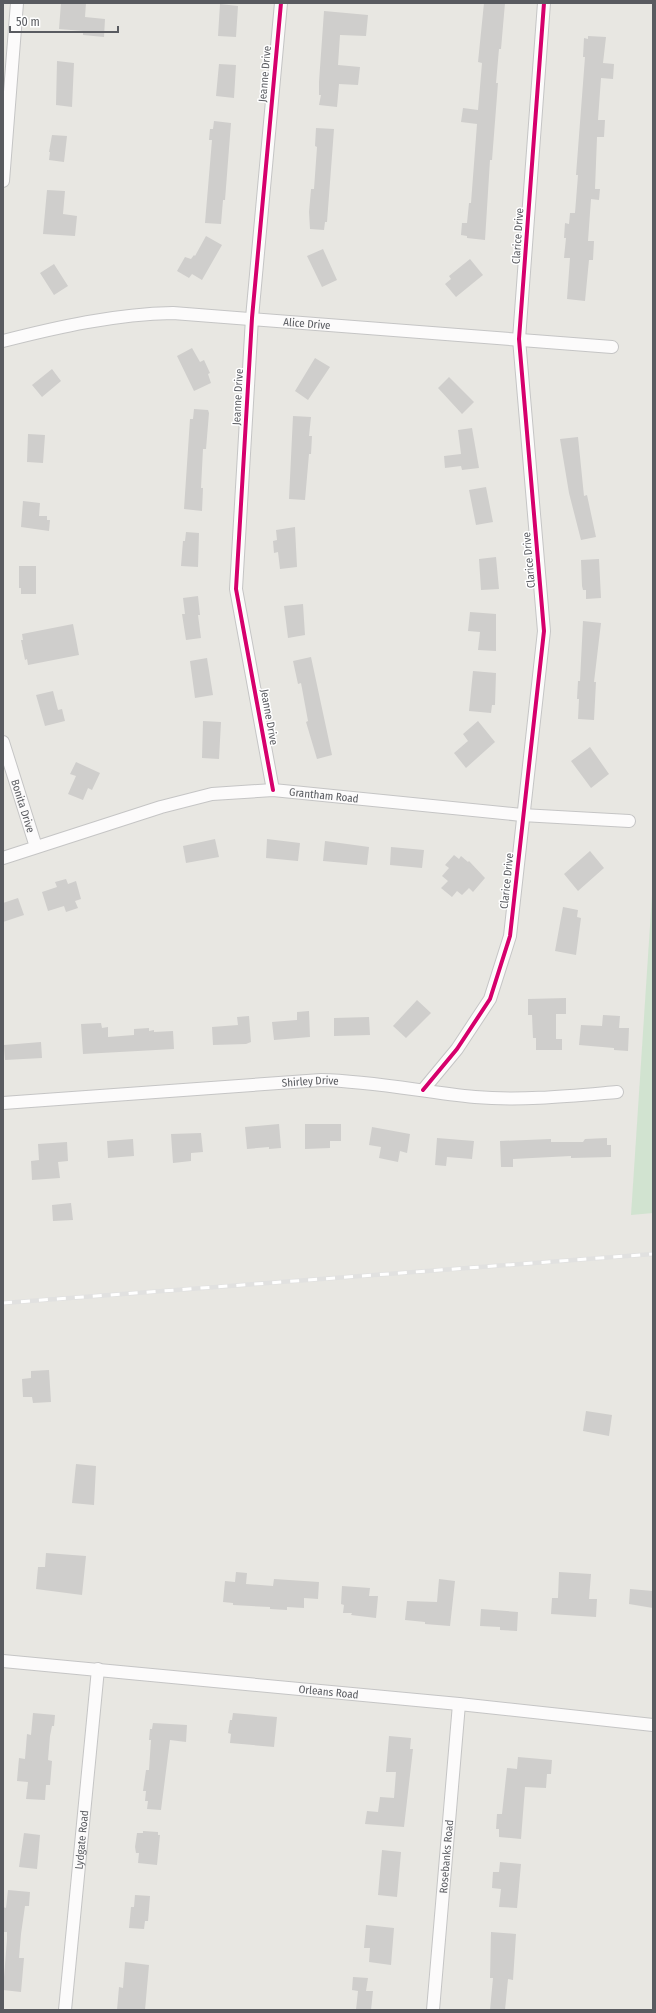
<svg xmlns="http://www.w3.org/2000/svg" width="656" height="2013" font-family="'Fira Sans Condensed',sans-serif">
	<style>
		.green { fill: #d1e3d0 }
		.building { fill: #cfcecc }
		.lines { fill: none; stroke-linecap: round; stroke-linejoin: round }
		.street-casing { stroke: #c5c5c5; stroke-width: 14 }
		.street { stroke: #fcfbfb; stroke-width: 12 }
		.rail-casing { stroke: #e1e1e0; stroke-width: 4.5 }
		.rail { stroke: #fff; stroke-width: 3; stroke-dasharray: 9; stroke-linecap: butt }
		.cycleway-casing { stroke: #fff; stroke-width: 6 }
		.cycleway { stroke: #d6006c; stroke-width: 4 }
		.labels { text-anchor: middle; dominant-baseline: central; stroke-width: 3; stroke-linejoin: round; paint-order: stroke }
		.street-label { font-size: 11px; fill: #595b60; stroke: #fff }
	</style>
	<rect width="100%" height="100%" fill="#e8e7e2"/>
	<path class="green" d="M653,880V1213L631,1215Z"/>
	<path class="building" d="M61,3H86L85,17L105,19L104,37L83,35V31L59,29Z
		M484,3H505L501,49H499L496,83H498L492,160H490L485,240L467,238V236L461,235L462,223H467L469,203H471L477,124L461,122L463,108L478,110L482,63L478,62Z
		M220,4L238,6L236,37L218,36Z
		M324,11L368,15L366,36L340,35L338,65L360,67L358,85L339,84L337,107L319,105L321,95H319V82Z
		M588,36L606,37L603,63L614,64L613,79L601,78L598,120H605L604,137H597L595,189H600L599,200L591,199L588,241H594L593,260H589L585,301L567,299L570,258H564L566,238H564L565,223L569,224L570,213H575L578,175H576L585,57H583L584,38L588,39Z
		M57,61L74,63L72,107L56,105Z
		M219,64L236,65L234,98L216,96Z
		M214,121L231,123L225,200H223L221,224L205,223L212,140H209L210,129H213Z
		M316,128L334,129L327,222H325L324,230L310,229L309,212L311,189H314L317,147L315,146Z
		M52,135L67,136L64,162L49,160L50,152H49Z
		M47,190L65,191L63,214L77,216L75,236L43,234Z
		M206,236L222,245L202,280L192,274L189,278L177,271L185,257L191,259L194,255L195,256Z
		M323,249L337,280L322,287L307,256Z
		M470,259L483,275L456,297L445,284L451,279L449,276Z
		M54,264L68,286L54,295L40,273Z
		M192,348L200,362L204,360L210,373L208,374L211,383L194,391L177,356Z
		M315,358L330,367L308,400L295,391Z
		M52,369L61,381L42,397L32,385Z
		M449,377L474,402L462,414L438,388Z
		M194,409L208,410L209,413L206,449H203L201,488H203L202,511L184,509L190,419H193Z
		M293,416L311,417L309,436H312L311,454H309L305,500L289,499Z
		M472,428L479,468L462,470L461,466L445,468L444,456L461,454L458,430Z
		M28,434L45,435L43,463L27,462Z
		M578,437L584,496L587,495L596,537L581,540L569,493L560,439Z
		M486,487L493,522L476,525L469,490Z
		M23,501L40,503L39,516H47V520H50L49,531L21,527Z
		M295,527L297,567L280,569L278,552L274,553L273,541L277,540L276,530Z
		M186,532L199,533L198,567L181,566L183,541H185Z
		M496,557L499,589L481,590L479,559Z
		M599,559L601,598L586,599V590H583L582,586L581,560Z
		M19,566H36V594H21V588H19Z
		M198,596L200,615H198L201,638L186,640L182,614H185L183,598Z
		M303,604L305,635L288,638L284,606Z
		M470,612L496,614V651L478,650L480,632L468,631Z
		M583,621L601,623L594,682H596L594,720L578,719L579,699H577L578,681H580Z
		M73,624L79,655L28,665L27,659L25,660L21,640H23L22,634Z
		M311,657L332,755L317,759L306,722L308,721L301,683L298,684L293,661Z
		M207,658L213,695L195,698L190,661Z
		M473,671L496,673L495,705H492L491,713L469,711Z
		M53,691L58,710L62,709L65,721L45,726L36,695Z
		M203,721L221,722L219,759L202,758Z
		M478,721L495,742L466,768L454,753L468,741L463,734Z
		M590,747L609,774L591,788L571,761Z
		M76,762L100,773L92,790L88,788L83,800L68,794L76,776L70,774Z
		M215,839L219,857L186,863L183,846Z
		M267,839L300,843L298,861L266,858Z
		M325,841L369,847L367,865L323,861Z
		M391,847L424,850L422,868L390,865Z
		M590,851L604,868L578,891L564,874Z
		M454,855L459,859L461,856L468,862L469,861L485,878L473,892L469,888L462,895L457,891L452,897L441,888L448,881L442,876L449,868L445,865Z
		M66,879L68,884L76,881L81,899L75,901L78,908L66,912L64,906L48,911L42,892L57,887L55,882Z
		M18,898L24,915L3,922V903Z
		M563,907L578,910L577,917L581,918L576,955L555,951Z
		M566,998V1014H556V1039H562V1050H536V1038H533L532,1015H528V999Z
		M417,1000L431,1013L406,1038L393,1026Z
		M309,1011L310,1037L274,1040L272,1022L297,1020V1012Z
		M603,1015L620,1016L619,1028H629L628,1051L614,1050V1048L579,1045L581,1025L602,1026Z
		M249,1016L251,1042L246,1044L213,1045L212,1027L238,1025L237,1017Z
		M369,1017L370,1035L334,1036V1018Z
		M101,1023L102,1028L108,1027V1037L134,1035V1029L149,1028V1031L154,1030V1032L173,1031L174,1049L83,1054L81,1024Z
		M41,1042L42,1058L5,1060L4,1045Z
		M279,1124L281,1148L269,1149V1147L247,1149L245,1127Z
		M305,1124H341V1141H330V1148L305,1149Z
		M372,1127L410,1134L407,1153L400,1151L398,1162L379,1158L381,1147L369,1145Z
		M201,1133L203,1152L191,1153V1161L173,1163L171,1134Z
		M437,1138L474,1141L472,1159L447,1157L446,1166L435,1165Z
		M607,1138V1145H611V1157L571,1158V1156L513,1159V1167H501L500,1141L551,1139V1142H583L585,1139Z
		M133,1139L134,1156L108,1158L107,1141Z
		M67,1142L68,1161L58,1162L60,1178L32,1180L31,1161L39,1160L38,1144Z
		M71,1203L73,1220L53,1221L52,1205Z
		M49,1370L51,1402L33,1403L32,1397H23L22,1379L31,1378V1371Z
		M586,1411L612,1415L609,1436L583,1431Z
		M76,1464L96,1466L94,1505L72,1503Z
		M46,1553L86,1556L82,1595L36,1589L38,1567H45Z
		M236,1572L247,1573L246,1584L273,1586L274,1579L319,1582L318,1599L304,1598V1608L287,1607V1610L270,1609V1607L233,1605V1603L223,1602L225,1581L235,1582Z
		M559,1572L591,1574L589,1599H597L596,1617L551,1614L552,1598H558Z
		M439,1579L455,1581L450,1626L425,1624V1622L405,1620L407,1601L437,1602Z
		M342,1586L370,1588L369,1596H378L376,1618L351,1615L352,1613H343L344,1605L341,1604Z
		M630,1589L653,1591V1608L629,1604Z
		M481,1609L518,1612L517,1631L500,1630V1627L480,1626Z
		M33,1713L55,1715L54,1726H52L50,1736L48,1760L52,1761L50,1785H46L45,1800L26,1799L28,1782L17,1781L19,1758L25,1759L27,1734L31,1735Z
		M233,1713L277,1717L274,1747L230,1743L231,1734L228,1733L230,1720H232Z
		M153,1723L187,1725L186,1742L170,1740L161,1810L147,1809L148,1801H145L146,1791H143L146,1770H149L151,1740H149L150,1729H152Z
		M389,1736L411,1738L410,1749H413L404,1827L365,1824L367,1811L378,1812L380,1797L394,1798L396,1772H386Z
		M518,1757L552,1760L551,1774H547L546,1788L525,1787L521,1839L499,1837V1829H496L497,1814H502L507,1768L517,1769Z
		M143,1831L158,1832V1835H160L157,1865L138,1863L139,1853H136L135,1847L137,1833H143Z
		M24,1833L40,1835L37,1869L19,1867Z
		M382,1850L401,1852L397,1897L378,1895Z
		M500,1862L521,1864L517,1908L499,1907L501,1889L492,1888L493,1872H499Z
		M8,1890L30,1892L29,1906H25L21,1934L19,1958H24L21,1992L3,1990L7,1939V1932H4L3,1907L6,1908Z
		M135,1895L150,1896L148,1921H145L144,1929L129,1928L131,1907H134Z
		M366,1925L394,1928L391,1965L369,1962L370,1948H364Z
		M491,1932L516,1934L513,1980L508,1979L505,2010H490L493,1978H490Z
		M125,1962L149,1965L145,2010H117L119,1987L123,1988Z
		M353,1977L368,1978L366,1991H373L371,2010H356L358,1991L352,1990Z"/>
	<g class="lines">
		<g class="street-casing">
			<g id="street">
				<path d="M3,181L17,3"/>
				<path id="s1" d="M3,341C58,327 115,314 173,313L612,347"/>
				<path id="s2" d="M3,742L36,847"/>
				<path d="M273,790L236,589L252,318L281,3"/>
				<path id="s3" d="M3,858L161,807L212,794L273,790L522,815L629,821"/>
				<path d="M423,1090L457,1049L490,999L510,936L544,631L519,339L544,3"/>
				<path id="s4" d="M3,1103L321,1080C373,1081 423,1092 475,1097C522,1101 570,1096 617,1092"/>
				<path id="s5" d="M3,1661L459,1704L653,1725"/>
				<path id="s6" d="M65,2010L98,1669"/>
				<path id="s7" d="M433,2010L459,1704"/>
			</g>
		</g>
		<use href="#street" class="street"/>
		<g class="rail-casing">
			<path id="rail" d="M3,1303L653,1254"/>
		</g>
		<use href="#rail" class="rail"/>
		<g class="cycleway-casing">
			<path id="cycleway" d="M273,790L236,589L252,318L281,3
				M423,1090L457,1049L490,999L510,936L544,631L519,339L544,3"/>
		</g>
		<use href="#cycleway" class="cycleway"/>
	</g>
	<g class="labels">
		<g class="street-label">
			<text transform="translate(265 74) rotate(-85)">Jeanne Drive</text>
			<text transform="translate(518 236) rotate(-86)">Clarice Drive</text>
			<text stroke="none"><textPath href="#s1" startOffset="307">Alice Drive</textPath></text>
			<text transform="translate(238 397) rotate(-87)">Jeanne Drive</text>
			<text transform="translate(529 560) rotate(-95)">Clarice Drive</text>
			<text transform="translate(269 717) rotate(80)">Jeanne Drive</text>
			<text stroke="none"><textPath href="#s3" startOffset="331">Grantham Road</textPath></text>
			<text stroke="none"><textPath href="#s2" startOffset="67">Bonita Drive</textPath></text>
			<text transform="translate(507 881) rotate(-84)">Clarice Drive</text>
			<text stroke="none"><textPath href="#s4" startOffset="308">Shirley Drive</textPath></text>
			<text stroke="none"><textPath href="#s5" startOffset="327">Orleans Road</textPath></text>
			<text stroke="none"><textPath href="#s6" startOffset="171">Lydgate Road</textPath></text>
			<text stroke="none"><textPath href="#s7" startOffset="154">Rosebanks Road</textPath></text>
		</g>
	</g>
	<rect width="656" height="2013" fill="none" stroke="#595b60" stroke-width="8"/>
	<path d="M10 26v6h108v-6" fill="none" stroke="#595b60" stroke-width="2"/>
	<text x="16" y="26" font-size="12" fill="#595b60" stroke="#ffffff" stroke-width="3" paint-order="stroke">50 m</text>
</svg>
